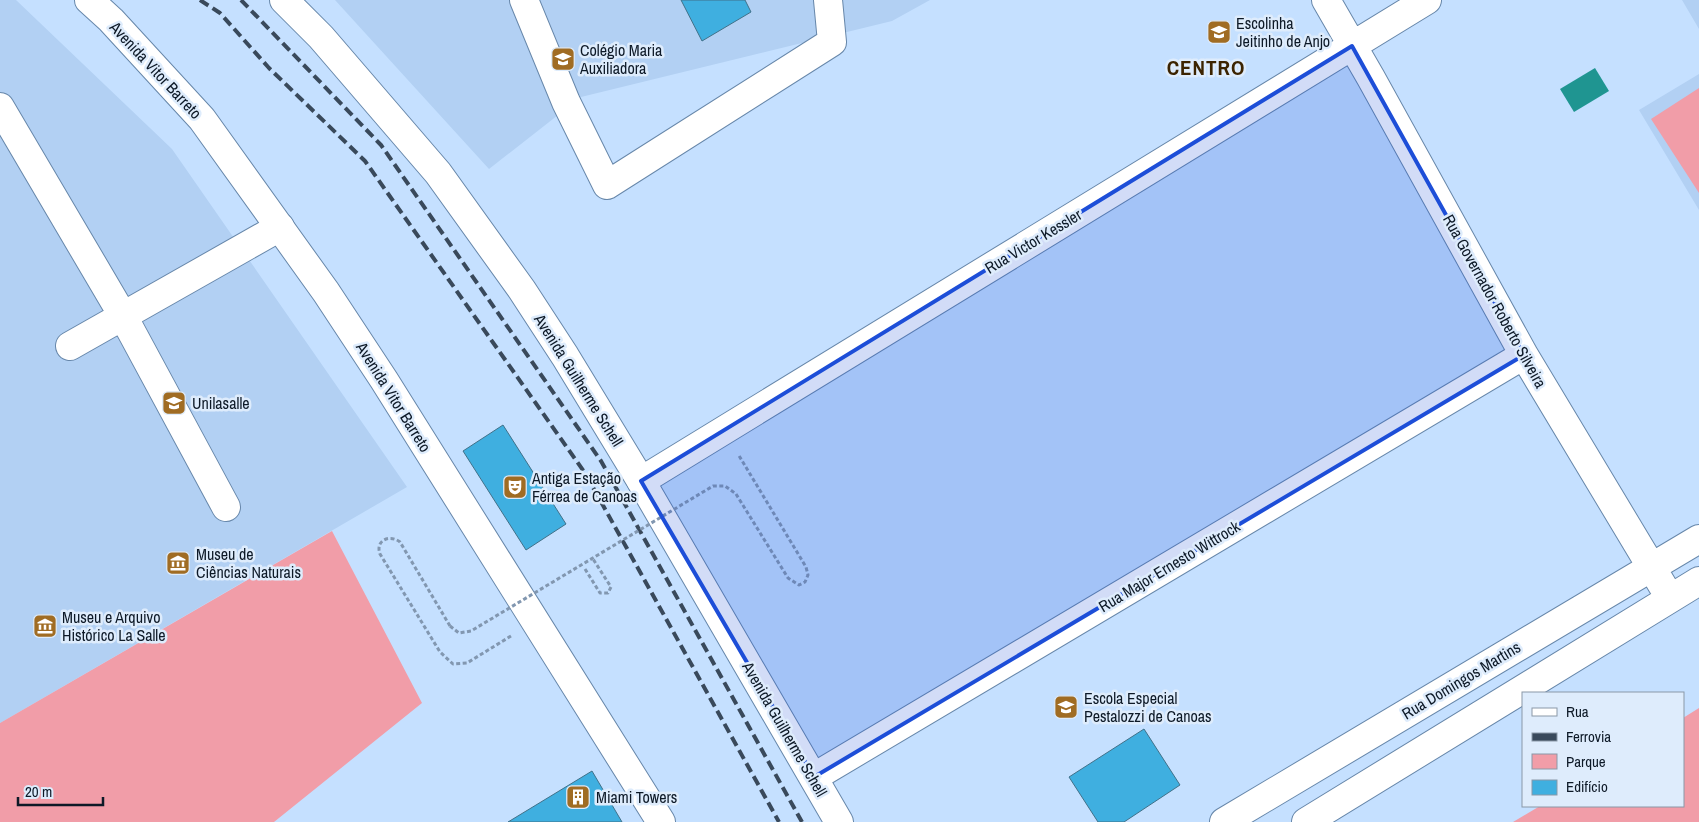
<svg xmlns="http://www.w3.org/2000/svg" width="1699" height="822" font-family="'Archivo Narrow',sans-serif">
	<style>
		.built { fill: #b2d0f3 }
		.green { fill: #f19da8 }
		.water { fill: #1f9591 }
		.building { fill: #3fafe0; stroke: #417189 }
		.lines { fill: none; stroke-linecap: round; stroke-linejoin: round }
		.minor-casing { stroke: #6787aa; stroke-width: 30 }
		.major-casing { stroke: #6787aa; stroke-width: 30 }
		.path { stroke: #8297b0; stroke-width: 3; stroke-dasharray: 4 2.5; stroke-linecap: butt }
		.minor { stroke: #fff; stroke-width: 28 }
		.major { stroke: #fff; stroke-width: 28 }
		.rail { stroke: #39495b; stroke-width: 4; stroke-dasharray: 10 5; stroke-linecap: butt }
		.path-bridge { stroke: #8297b0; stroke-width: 3; stroke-dasharray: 4 2.5; stroke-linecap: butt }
		.marked { fill: #1d4ed8; fill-opacity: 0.2; stroke: #1d4ed8; stroke-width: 4; stroke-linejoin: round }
		.labels { text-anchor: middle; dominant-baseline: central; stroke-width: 5; stroke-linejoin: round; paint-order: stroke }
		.poi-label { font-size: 16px; fill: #0d1927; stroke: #deecfc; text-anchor: start }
		.street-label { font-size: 16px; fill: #0d1927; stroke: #deecfc }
		.district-label { font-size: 21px; font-weight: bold; letter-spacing: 1px; fill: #3c2401; stroke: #deecfc }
	</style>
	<rect width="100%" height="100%" fill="#c5e0ff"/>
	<path class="built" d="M0,0H16L172,149L407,487L0,723Z
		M335,0H930L892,21L581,97L489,169Z
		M1682,0H1699V29Z
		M1699,74V210L1639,110Z"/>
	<path class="green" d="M1699,88V193L1651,119Z
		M332,531L422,703L274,822H0V723Z
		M1699,708V822H1513L1540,806H1683V718Z"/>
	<path class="water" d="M1595,68L1609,91L1574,112L1560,89Z"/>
	<path class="building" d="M681,0H745L751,12L702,41Z
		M503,425L566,524L526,550L463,451Z
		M1144,729L1180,785L1124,822H1098L1069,777Z
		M592,771L622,822H508Z"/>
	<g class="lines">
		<g class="minor-casing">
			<path id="minor" d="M524,0L566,102L607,185L832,42L828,0
				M1326,0L1371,78L1524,355L1670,598
				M0,107L123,316L226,507
				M70,346L280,227
				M641,481L1427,0
				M814,777L1524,355
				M1224,822L1699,539
				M1306,822L1699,581"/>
		</g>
		<g class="major-casing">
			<path id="major" d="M89,0L111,20L202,119L326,292L384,380L661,822
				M284,0L321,37L438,173L522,290L565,356L641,481L839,822"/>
		</g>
		<path class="path" d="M736,494L788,578L799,585L805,582L808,575L806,567L738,454
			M585,569L600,593H608L611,587L593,559
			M450,626L400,542C390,534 375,540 380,554L440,652L453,664L467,663L511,636"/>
		<use href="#minor" class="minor"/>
		<use href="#major" class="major"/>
		<path class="rail" d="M200,0L220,13L269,68L365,161L585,473L779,822
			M241,0L381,145L601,461L802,822"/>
		<path class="path-bridge" d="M450,626L459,633L471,631L713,486H725L736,494"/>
	</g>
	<path class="marked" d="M1352,46L1524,355L814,777L641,481Z"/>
	<defs>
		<g id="school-square" transform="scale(1.25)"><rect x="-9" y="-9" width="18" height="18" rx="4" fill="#a06c23" stroke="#deecfc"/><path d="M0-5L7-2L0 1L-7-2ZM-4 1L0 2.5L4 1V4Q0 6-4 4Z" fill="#fff"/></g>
		<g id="university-square" transform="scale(1.25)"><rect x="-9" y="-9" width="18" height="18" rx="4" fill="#a06c23" stroke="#deecfc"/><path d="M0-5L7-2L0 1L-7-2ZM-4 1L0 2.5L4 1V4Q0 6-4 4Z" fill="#fff"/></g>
		<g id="theatre-square" transform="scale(1.25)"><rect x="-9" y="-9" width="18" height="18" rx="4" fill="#a06c23" stroke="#deecfc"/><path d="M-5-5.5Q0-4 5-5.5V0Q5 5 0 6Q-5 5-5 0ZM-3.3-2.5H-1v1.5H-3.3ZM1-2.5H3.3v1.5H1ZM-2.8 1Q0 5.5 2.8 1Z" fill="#fff"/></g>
		<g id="museum-square" transform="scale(1.25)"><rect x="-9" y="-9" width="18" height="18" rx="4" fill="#a06c23" stroke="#deecfc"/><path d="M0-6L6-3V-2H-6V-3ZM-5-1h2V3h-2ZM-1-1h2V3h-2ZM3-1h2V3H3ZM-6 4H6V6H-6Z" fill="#fff"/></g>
		<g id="building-square" transform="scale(1.25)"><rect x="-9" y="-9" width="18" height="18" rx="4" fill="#a06c23" stroke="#deecfc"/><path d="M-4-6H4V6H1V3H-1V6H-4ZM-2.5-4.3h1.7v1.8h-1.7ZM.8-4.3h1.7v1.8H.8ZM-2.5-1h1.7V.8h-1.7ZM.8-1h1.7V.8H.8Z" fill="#fff"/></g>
	</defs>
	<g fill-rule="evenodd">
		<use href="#school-square" x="1219" y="32"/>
		<use href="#school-square" x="563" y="59"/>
		<use href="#university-square" x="174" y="403"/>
		<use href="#theatre-square" x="515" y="487"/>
		<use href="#museum-square" x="178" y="563"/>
		<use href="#museum-square" x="45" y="626"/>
		<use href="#school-square" x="1066" y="707"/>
		<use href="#building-square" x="578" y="797"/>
	</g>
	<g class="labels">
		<g class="poi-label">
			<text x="1236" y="23">Escolinha<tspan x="1236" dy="18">Jeitinho de Anjo</tspan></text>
			<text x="580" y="50">Colégio Maria<tspan x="580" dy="18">Auxiliadora</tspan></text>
			<text x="192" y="403">Unilasalle</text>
			<text x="532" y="478">Antiga Estação<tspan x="532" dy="18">Férrea de Canoas</tspan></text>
			<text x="196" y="554">Museu de<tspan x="196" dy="18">Ciências Naturais</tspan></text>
			<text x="62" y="617">Museu e Arquivo<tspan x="62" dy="18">Histórico La Salle</tspan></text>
			<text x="1084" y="698">Escola Especial<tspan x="1084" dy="18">Pestalozzi de Canoas</tspan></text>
			<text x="596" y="797">Miami Towers</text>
		</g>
		<g class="street-label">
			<text transform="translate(156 70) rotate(47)">Avenida Vitor Barreto</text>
			<text transform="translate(1033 241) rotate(-31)">Rua Victor Kessler</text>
			<text transform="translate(1495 301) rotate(61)">Rua Governador Roberto Silveira</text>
			<text transform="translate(579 380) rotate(58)">Avenida Guilherme Schell</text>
			<text transform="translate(394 397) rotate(58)">Avenida Vitor Barreto</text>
			<text transform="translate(1169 566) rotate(-31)">Rua Major Ernesto Wittrock</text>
			<text transform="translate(1461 680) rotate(-31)">Rua Domingos Martins</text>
			<text transform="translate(785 729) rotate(60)">Avenida Guilherme Schell</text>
		</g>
		<g class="district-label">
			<text x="1206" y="67">CENTRO</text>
		</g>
	</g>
	<rect x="1522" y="692" width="162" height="115" fill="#deecfc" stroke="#8a98a7"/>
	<rect x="1532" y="708" width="25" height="8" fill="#ffffff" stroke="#8a98a7"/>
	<text x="1566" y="717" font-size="15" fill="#0d1927">Rua</text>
	<rect x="1532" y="733" width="25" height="8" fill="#39495b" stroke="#8a98a7"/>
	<text x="1566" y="742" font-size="15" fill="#0d1927">Ferrovia</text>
	<rect x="1532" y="754" width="25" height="15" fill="#f19da8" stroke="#8a98a7"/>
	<text x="1566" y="767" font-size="15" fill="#0d1927">Parque</text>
	<rect x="1532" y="780" width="25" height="15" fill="#3fafe0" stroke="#8a98a7"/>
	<text x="1566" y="792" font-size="15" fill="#0d1927">Edifício</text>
	<path d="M18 797v8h85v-8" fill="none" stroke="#0d1927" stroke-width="2.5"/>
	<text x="25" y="797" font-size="15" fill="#0d1927" stroke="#deecfc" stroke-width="4" paint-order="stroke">20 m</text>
</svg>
